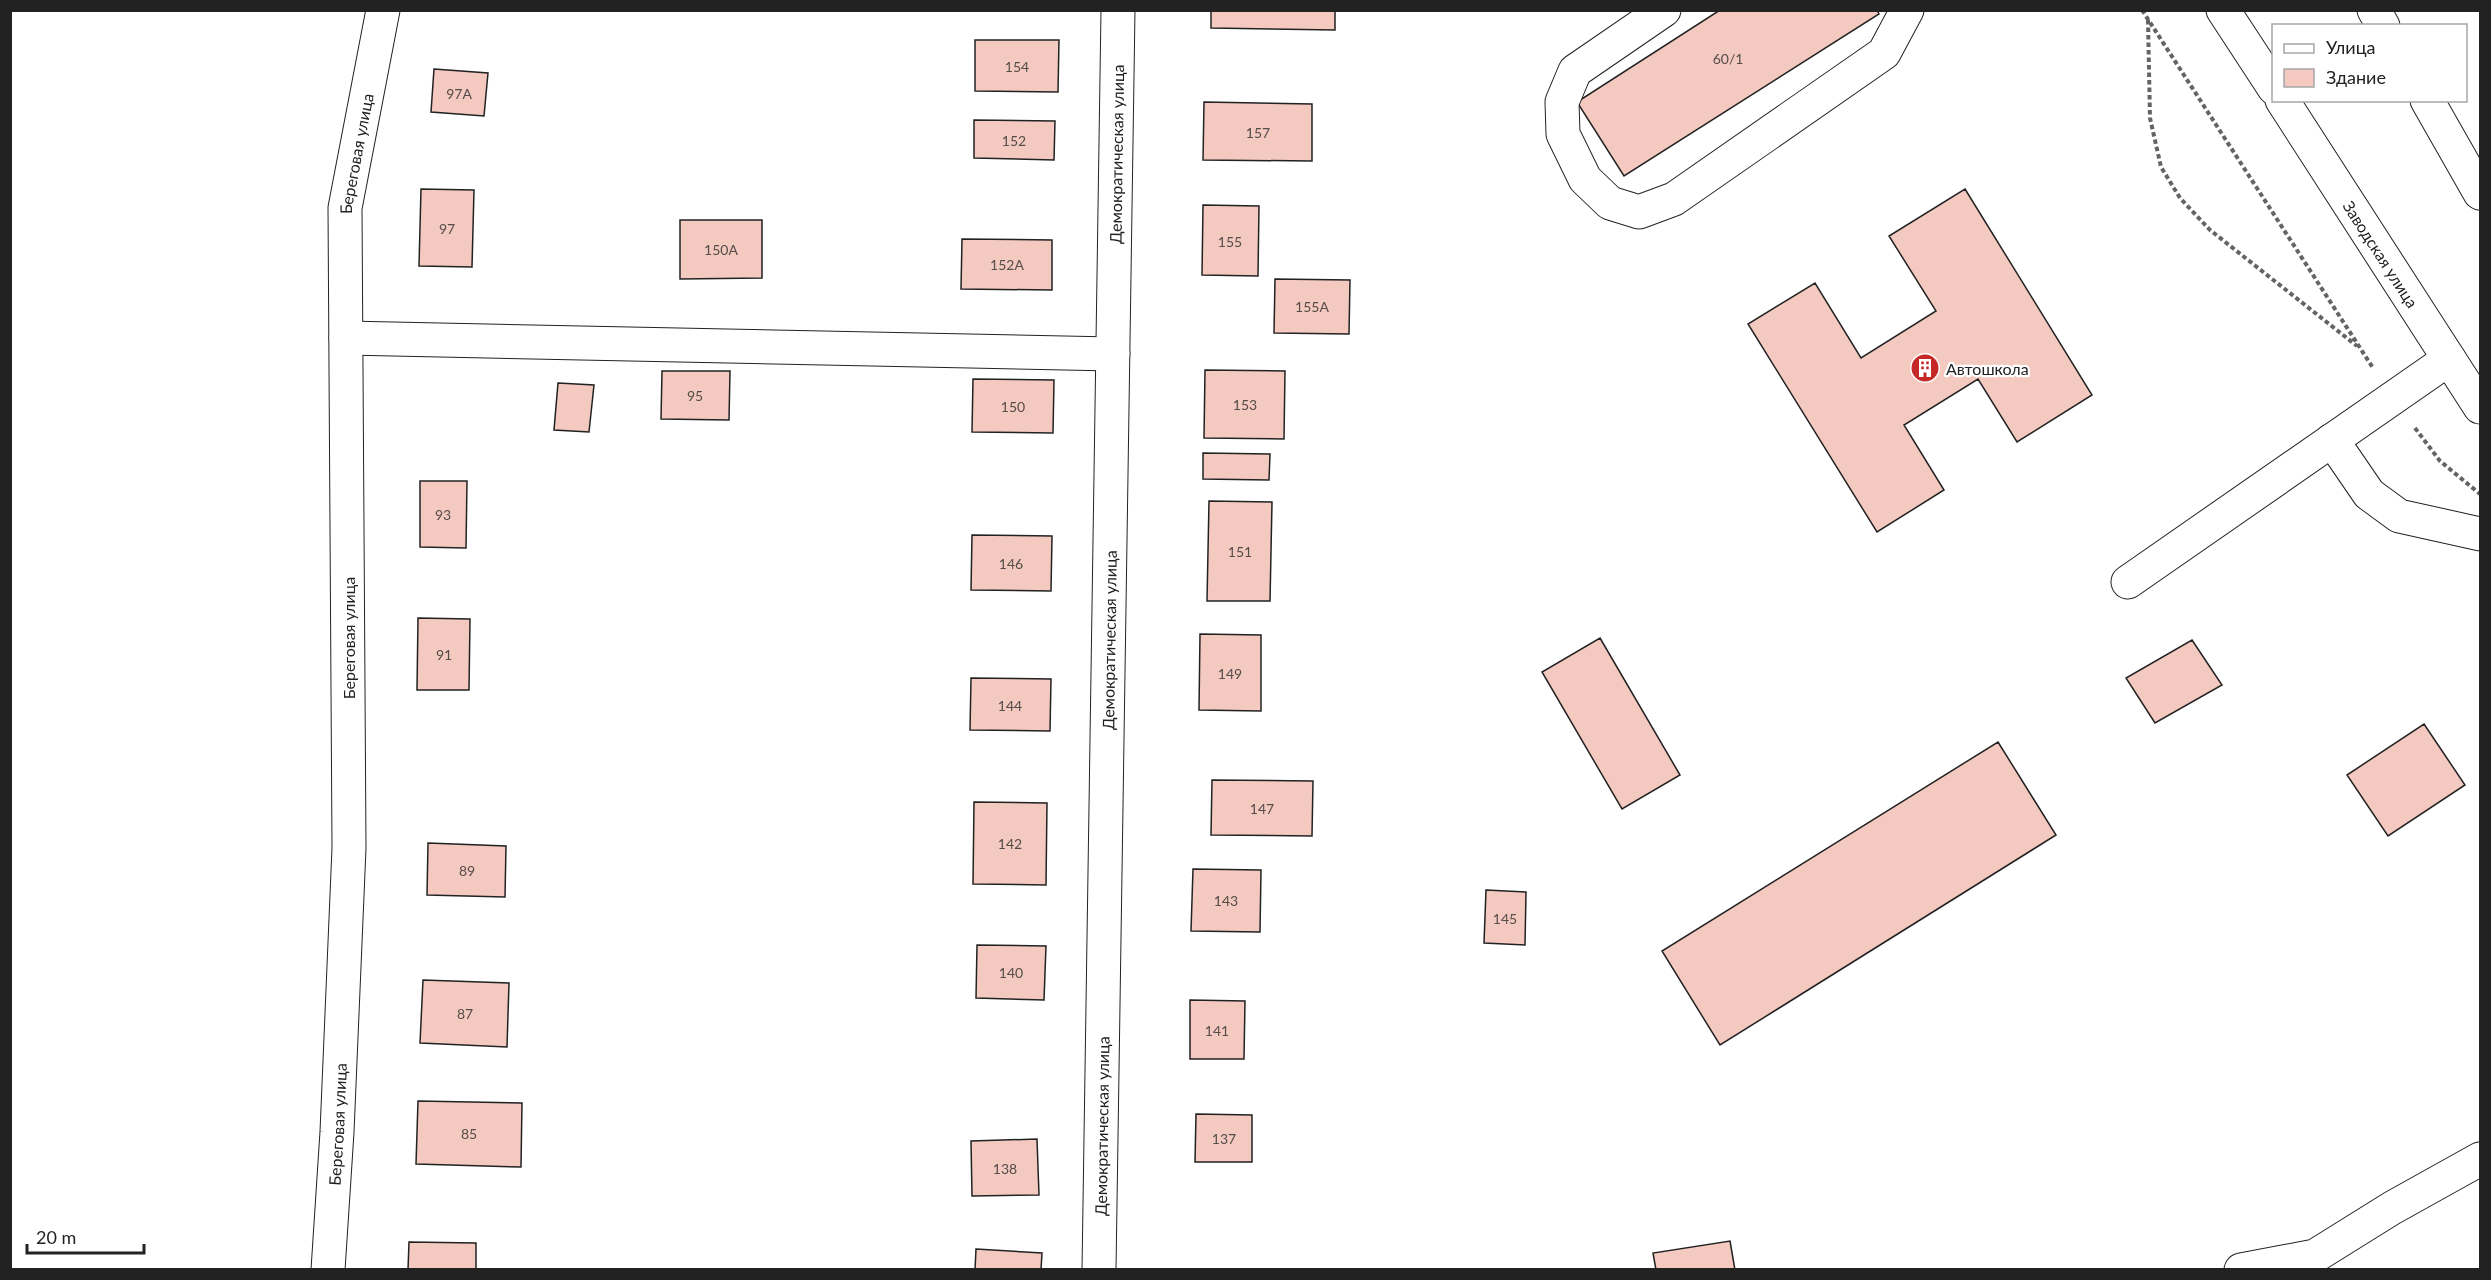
<svg xmlns="http://www.w3.org/2000/svg" width="2491" height="1280" font-family="Lato,sans-serif">
	<style>
		.building { fill: #f3c9c0; stroke: #222; stroke-width: 1.5 }
		.lines { fill: none; stroke-linecap: round; stroke-linejoin: round }
		.minor-casing { stroke: #222; stroke-width: 35 }
		.major-casing { stroke: #222; stroke-width: 35 }
		.path { stroke: #646464; stroke-width: 4; stroke-dasharray: 4.5 3; stroke-linecap: butt }
		.minor { stroke: #fff; stroke-width: 33 }
		.major { stroke: #fff; stroke-width: 33 }
		.labels { text-anchor: middle; dominant-baseline: central; stroke-width: 4.5; stroke-linejoin: round; paint-order: stroke }
		.number-label { font-size: 14px; fill: #564c4a }
		.street-label { font-size: 16px; fill: #222; stroke: #fff }
		.poi-label { font-size: 16px; fill: #222; stroke: #fff; text-anchor: start }
	</style>
	<rect width="100%" height="100%" fill="#fff"/>
	<path class="building" d="M1211,10H1335V30L1211,28Z
		M1720,10H1877L1879,14L1624,176L1577,102Z
		M975,40H1059L1058,92L975,91Z
		M434,69L488,73L484,116L431,112Z
		M1204,102L1312,104V161L1203,160Z
		M974,120L1055,121L1054,160L974,158Z
		M421,189L474,190L472,267L419,266Z
		M1965,189L2092,395L2017,442L1978,379L1904,425L1944,490L1877,532L1748,324L1815,283L1861,358L1936,311L1889,236Z
		M1203,205L1259,206L1258,276L1202,275Z
		M680,220H762V278L680,279Z
		M962,239L1052,240V290L961,289Z
		M1275,279L1350,280L1349,334L1274,333Z
		M1205,370L1285,371L1284,439L1204,438Z
		M662,371H730L729,420L661,419Z
		M973,379L1054,380L1053,433L972,432Z
		M558,383L594,385L589,432L554,430Z
		M1203,453L1270,454L1269,480L1203,479Z
		M420,481H467L466,548L420,547Z
		M1209,501L1272,502L1270,601H1207Z
		M972,535L1052,536L1051,591L971,590Z
		M418,618L470,619L469,690H417Z
		M1200,634L1261,635V711L1199,710Z
		M1600,638L1680,775L1622,809L1542,672Z
		M2192,640L2222,685L2155,723L2126,678Z
		M971,678L1051,679L1050,731L970,730Z
		M2424,724L2465,785L2388,836L2347,775Z
		M1998,742L2056,835L1720,1045L1662,951Z
		M1212,780L1313,781L1312,836L1211,835Z
		M974,802L1047,803L1046,885L973,884Z
		M428,843L506,846L505,897L427,895Z
		M1193,869L1261,870L1260,932L1191,931Z
		M1486,890L1526,892L1525,945L1484,943Z
		M977,945L1046,946L1044,1000L976,998Z
		M423,980L509,983L507,1047L420,1043Z
		M1190,1000L1245,1001L1244,1059H1190Z
		M418,1101L522,1103L521,1167L416,1164Z
		M1196,1114L1252,1115V1162H1195Z
		M1037,1139L1039,1195L972,1196L971,1141Z
		M1730,1241L1735,1270H1656L1653,1253Z
		M409,1242L476,1243V1270H408Z
		M976,1249L1042,1253L1041,1270H975Z"/>
	<g class="lines">
		<g class="minor-casing">
			<g id="minor">
				<path d="M1664,10L1575,71L1562,102L1563,134L1585,179L1610,203L1639,212L1674,199L1884,53L1907,10"/>
				<path d="M2374,10L2383,26"/>
				<path d="M2427,100L2480,193"/>
				<path d="M346,338L1113,354"/>
				<path d="M2332,440L2369,494L2399,516L2480,534"/>
				<path d="M2128,582L2449,359"/>
				<path id="s1" d="M328,1270L337,1132L349,848L345,208L383,10"/>
				<path id="s2" d="M1099,1270L1118,10"/>
				<path d="M2241,1270L2315,1256L2392,1208L2480,1159"/>
			</g>
		</g>
		<g class="major-casing">
			<g id="major">
				<path d="M2223,10L2274,88"/>
				<path id="s3" d="M2282,100L2480,407"/>
			</g>
		</g>
		<path class="path" d="M2142,10L2373,368
			M2148,20L2150,118L2161,167L2180,198L2210,230L2357,346
			M2415,428L2440,461L2480,494"/>
		<use href="#minor" class="minor"/>
		<use href="#major" class="major"/>
	</g>
	<defs>
		<g id="building-disc" transform="scale(1.5)"><circle r="9.5" fill="#c62828" stroke="#fff"/><path d="M-4-6H4V6H1V3H-1V6H-4ZM-2.5-4.3h1.7v1.8h-1.7ZM.8-4.3h1.7v1.8H.8ZM-2.5-1h1.7V.8h-1.7ZM.8-1h1.7V.8H.8Z" fill="#fff"/></g>
	</defs>
	<g fill-rule="evenodd">
		<use href="#building-disc" x="1925" y="368"/>
	</g>
	<g class="labels">
		<g class="number-label">
			<text x="1728" y="58">60/1</text>
			<text x="1017" y="66">154</text>
			<text x="459" y="93">97А</text>
			<text x="1258" y="132">157</text>
			<text x="1014" y="140">152</text>
			<text x="447" y="228">97</text>
			<text x="1230" y="241">155</text>
			<text x="721" y="249">150А</text>
			<text x="1007" y="264">152А</text>
			<text x="1312" y="306">155А</text>
			<text x="695" y="395">95</text>
			<text x="1245" y="404">153</text>
			<text x="1013" y="406">150</text>
			<text x="443" y="514">93</text>
			<text x="1240" y="551">151</text>
			<text x="1011" y="563">146</text>
			<text x="444" y="654">91</text>
			<text x="1230" y="673">149</text>
			<text x="1010" y="705">144</text>
			<text x="1262" y="808">147</text>
			<text x="1010" y="843">142</text>
			<text x="467" y="870">89</text>
			<text x="1226" y="900">143</text>
			<text x="1505" y="918">145</text>
			<text x="1011" y="972">140</text>
			<text x="465" y="1013">87</text>
			<text x="1217" y="1030">141</text>
			<text x="469" y="1133">85</text>
			<text x="1224" y="1138">137</text>
			<text x="1005" y="1168">138</text>
		</g>
		<g class="street-label">
			<text stroke="none"><textPath href="#s1" startOffset="1118">Береговая улица</textPath></text>
			<text stroke="none"><textPath href="#s2" startOffset="1116">Демократическая улица</textPath></text>
			<text stroke="none"><textPath href="#s3" startOffset="183">Заводская улица</textPath></text>
			<text transform="translate(348 638) rotate(-90)">Береговая улица</text>
			<text stroke="none"><textPath href="#s2" startOffset="630">Демократическая улица</textPath></text>
			<text stroke="none"><textPath href="#s1" startOffset="146">Береговая улица</textPath></text>
			<text stroke="none"><textPath href="#s2" startOffset="144">Демократическая улица</textPath></text>
		</g>
		<g class="poi-label">
			<text x="1946" y="368">Автошкола</text>
		</g>
	</g>
	<rect width="2491" height="1280" fill="none" stroke="#222222" stroke-width="24"/>
	<rect x="2272" y="24" width="195" height="78" fill="#ffffff" stroke="#a7a7a7" stroke-width="1.5"/>
	<rect x="2284" y="44" width="30" height="9" fill="#ffffff" stroke="#a7a7a7" stroke-width="1.5"/>
	<text x="2326" y="54" font-size="18" fill="#222222">Улица</text>
	<rect x="2284" y="69" width="30" height="18" fill="#f3c9c0" stroke="#a7a7a7" stroke-width="1.5"/>
	<text x="2326" y="84" font-size="18" fill="#222222">Здание</text>
	<path d="M27 1244v9h117v-9" fill="none" stroke="#222222" stroke-width="3"/>
	<text x="36" y="1244" font-size="18" fill="#222222" stroke="#ffffff" stroke-width="4.5" paint-order="stroke">20 m</text>
</svg>
